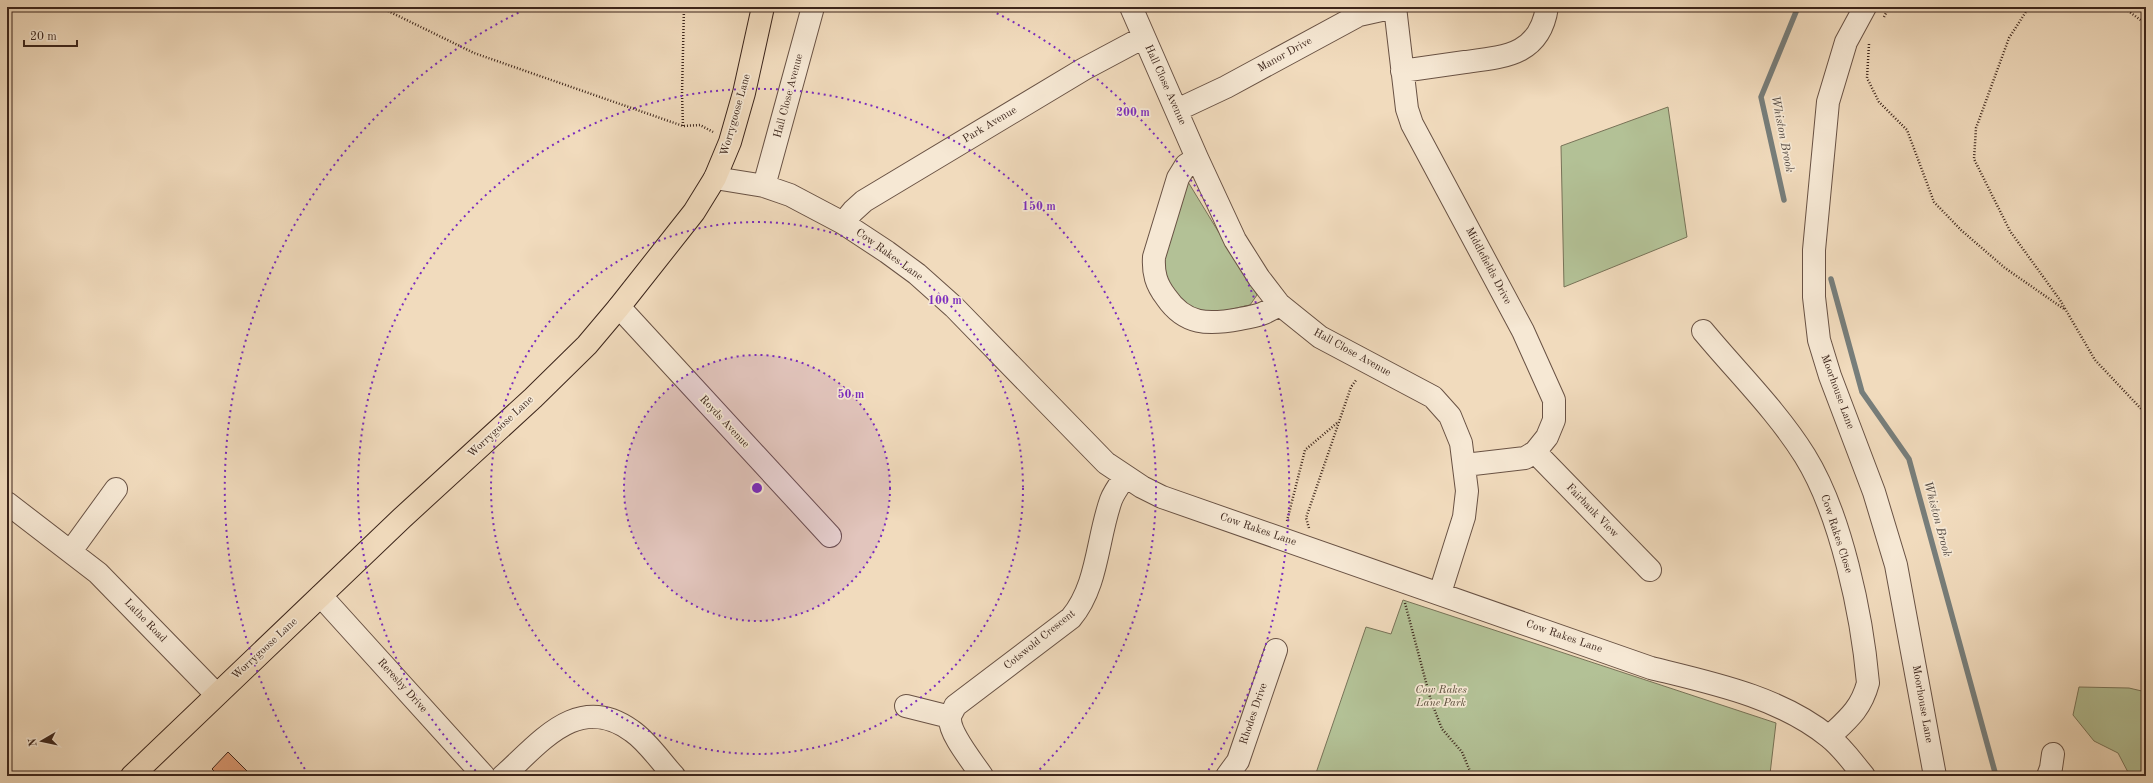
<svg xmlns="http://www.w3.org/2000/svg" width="2153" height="783" font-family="'Old Standard TT',serif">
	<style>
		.green { fill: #b3c196; stroke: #787358 }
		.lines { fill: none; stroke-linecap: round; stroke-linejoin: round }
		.stream { stroke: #777e7b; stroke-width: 5.5 }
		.building { fill: #e09c76; stroke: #3c251b }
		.minor-casing { stroke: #695244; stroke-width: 24 }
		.major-casing { stroke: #3c251b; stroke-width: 24 }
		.path { stroke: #3c251b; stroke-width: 2.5; stroke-dasharray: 1 2; stroke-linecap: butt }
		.minor { stroke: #f6e8d4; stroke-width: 22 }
		.major { stroke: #f1dbbd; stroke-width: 22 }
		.ring { fill: none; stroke: #7b2cbf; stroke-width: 2; stroke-dasharray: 2 4 }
		.labels { text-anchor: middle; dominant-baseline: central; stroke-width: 3.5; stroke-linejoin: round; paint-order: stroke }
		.street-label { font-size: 11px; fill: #3c251b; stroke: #f6e8d4 }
		.park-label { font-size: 11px; font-style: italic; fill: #5a4c3a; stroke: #f6e8d4 }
		.water-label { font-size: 12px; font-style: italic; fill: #544a43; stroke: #f6e8d4 }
		.centre { fill: #7b2cbf; stroke: #f6e8d4; stroke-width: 2 }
		.ring-label { font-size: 12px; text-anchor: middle; font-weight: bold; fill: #7b2cbf; stroke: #f6e8d4; stroke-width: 3.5; stroke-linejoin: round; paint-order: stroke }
	</style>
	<rect width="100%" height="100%" fill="#f1dbbd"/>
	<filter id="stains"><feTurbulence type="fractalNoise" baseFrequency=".005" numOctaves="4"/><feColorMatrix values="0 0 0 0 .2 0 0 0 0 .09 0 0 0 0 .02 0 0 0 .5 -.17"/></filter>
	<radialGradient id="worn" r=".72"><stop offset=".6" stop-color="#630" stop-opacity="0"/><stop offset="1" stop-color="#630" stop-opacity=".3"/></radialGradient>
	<path class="green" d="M1668,107L1687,237L1564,287L1561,146Z
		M1185,177L1257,295L1250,305L1205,315L1173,298L1161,260Z
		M1403,600L1776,723L1770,774L1768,776H1315L1366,627L1391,634Z
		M2079,687L2129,688L2146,692V776H2130L2118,753L2094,741L2073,715Z"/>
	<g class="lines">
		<path class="stream" d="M1784,200L1761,97L1798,7
			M1831,279L1862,392L1909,459L1996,776"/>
	</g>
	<path class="building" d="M228,752L252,776H219L212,769Z"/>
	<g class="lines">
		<g class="minor-casing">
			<path id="minor" d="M1131,7L1197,158L1235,240L1259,278L1279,304L1320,337L1433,397L1450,416L1461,443L1467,491L1464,517L1440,593
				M1395,7L1407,109L1412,124L1523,331L1554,400V420L1547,437L1535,452L1525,458L1465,465
				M1865,7L1846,42L1828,102L1814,250V297L1819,340L1830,376L1874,492L1896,565L1935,776
				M1402,71C1423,68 1444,65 1465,62C1505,57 1540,55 1547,7
				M1177,110L1226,87L1359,15L1395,7
				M1197,158L1186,165L1178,178L1154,257C1153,273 1156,284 1166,297C1185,325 1208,325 1240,319C1255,316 1267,314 1279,304
				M715,178L764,186L790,195L843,223L887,252L917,274L954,307L1106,463L1142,487L1162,497L1651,668C1712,683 1780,697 1829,737C1843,748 1853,763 1864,776
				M764,186L813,7
				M843,223L853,211L864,201L1084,69L1144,37
				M619,307L830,536
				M1703,331C1737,372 1777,411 1805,456C1841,514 1862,615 1868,683C1861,709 1848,719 1829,737
				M1535,452L1650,570
				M7,503L98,573L216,694
				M71,551L116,489
				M321,596L484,776
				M906,706L950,717
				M503,776C541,742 578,692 632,731C648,742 661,762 674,776
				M982,776C973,762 949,734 950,718C950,714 954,710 955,706L1071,618C1098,586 1097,539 1111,500C1114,492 1120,484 1125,477
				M1227,776L1238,761L1276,650
				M2048,776L2051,768L2053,754"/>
		</g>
		<g class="major-casing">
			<path id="major" d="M132,776L402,518L533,398L587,345L619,307L694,212L715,178L730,142L744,93L763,7"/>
		</g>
		<path class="path" d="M380,7L474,53L683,126L700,125L713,132
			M2029,7L2009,38L1976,128L1974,159L2010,231L2060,300L2095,360L2146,414
			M2123,7L2146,24
			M1884,17L1889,7
			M1869,44L1867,78L1879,102L1907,130L1934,202L1961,230L2005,268L2064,309
			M683,126L682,94L684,7
			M1287,521L1305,450L1337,423
			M1309,528L1306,518L1351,387L1357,379
			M1405,603L1431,701L1442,729L1462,752L1472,776"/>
		<use href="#minor" class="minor"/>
		<use href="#major" class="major"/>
	</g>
	<circle cx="757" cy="488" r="133" fill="#7b2cbf" fill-opacity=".12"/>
	<g class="ring">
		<circle cx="757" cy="488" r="133"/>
		<circle cx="757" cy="488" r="266"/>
		<path d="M480 775A399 399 0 1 1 1034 775"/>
		<path d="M308 774A532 532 0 0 1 528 8M986 8A532 532 0 0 1 1206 774"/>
	</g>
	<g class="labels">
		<g class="street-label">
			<text transform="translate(1285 55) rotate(-29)">Manor Drive</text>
			<text transform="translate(1165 85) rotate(66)">Hall Close Avenue</text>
			<text transform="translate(789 96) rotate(-75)">Hall Close Avenue</text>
			<text transform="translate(736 115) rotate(-74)">Worrygoose Lane</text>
			<text transform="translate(990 125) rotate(-31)">Park Avenue</text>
			<text transform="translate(889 255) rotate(36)">Cow Rakes Lane</text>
			<text transform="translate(1488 266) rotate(62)">Middlefields Drive</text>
			<text transform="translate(1352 353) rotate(29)">Hall Close Avenue</text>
			<text transform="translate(1837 392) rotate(70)">Moorhouse Lane</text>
			<text transform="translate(724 422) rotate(47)">Royds Avenue</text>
			<text transform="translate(501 427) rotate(-43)">Worrygoose Lane</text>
			<text transform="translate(1592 511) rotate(46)">Fairbank View</text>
			<text transform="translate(1258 530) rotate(19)">Cow Rakes Lane</text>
			<text transform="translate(1836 534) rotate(72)">Cow Rakes Close</text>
			<text transform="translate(145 621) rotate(46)">Lathe Road</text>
			<text transform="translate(1564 637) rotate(19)">Cow Rakes Lane</text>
			<text transform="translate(1040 640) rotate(-39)">Cotswold Crescent</text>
			<text transform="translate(265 649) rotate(-43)">Worrygoose Lane</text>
			<text transform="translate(402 686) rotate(48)">Reresby Drive</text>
			<text transform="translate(1922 704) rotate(80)">Moorhouse Lane</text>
			<text transform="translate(1254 714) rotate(-71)">Rhodes Drive</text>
		</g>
		<g class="park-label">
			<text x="1441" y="690">Cow Rakes<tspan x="1441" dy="13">Lane Park</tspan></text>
		</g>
		<g class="water-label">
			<text transform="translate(1782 134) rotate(79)">Whiston Brook</text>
			<text transform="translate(1937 519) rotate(75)">Whiston Brook</text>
		</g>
	</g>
	<circle cx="757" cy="488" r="6" class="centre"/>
	<g class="ring-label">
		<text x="1133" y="116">200 m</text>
		<text x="1039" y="210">150 m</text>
		<text x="945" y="304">100 m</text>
		<text x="851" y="398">50 m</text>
	</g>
	<rect width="2153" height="783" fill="none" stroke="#f1dbbd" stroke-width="24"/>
	<rect x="8" y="8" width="2137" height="767" fill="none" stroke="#3c251b" stroke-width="2"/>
	<rect x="12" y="12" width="2129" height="759" fill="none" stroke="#3c251b"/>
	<g transform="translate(42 741) rotate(261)" stroke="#f6e8d4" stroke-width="3" paint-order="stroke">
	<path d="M0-3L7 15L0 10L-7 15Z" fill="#3c251b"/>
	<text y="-6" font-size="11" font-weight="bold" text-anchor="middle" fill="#3c251b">N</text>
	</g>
	<path d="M24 40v6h53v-6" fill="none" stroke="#3c251b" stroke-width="2"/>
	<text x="30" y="40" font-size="12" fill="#3c251b" stroke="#f6e8d4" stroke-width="3" paint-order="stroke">20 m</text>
	<rect width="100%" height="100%" filter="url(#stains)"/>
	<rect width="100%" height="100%" fill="url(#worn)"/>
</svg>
